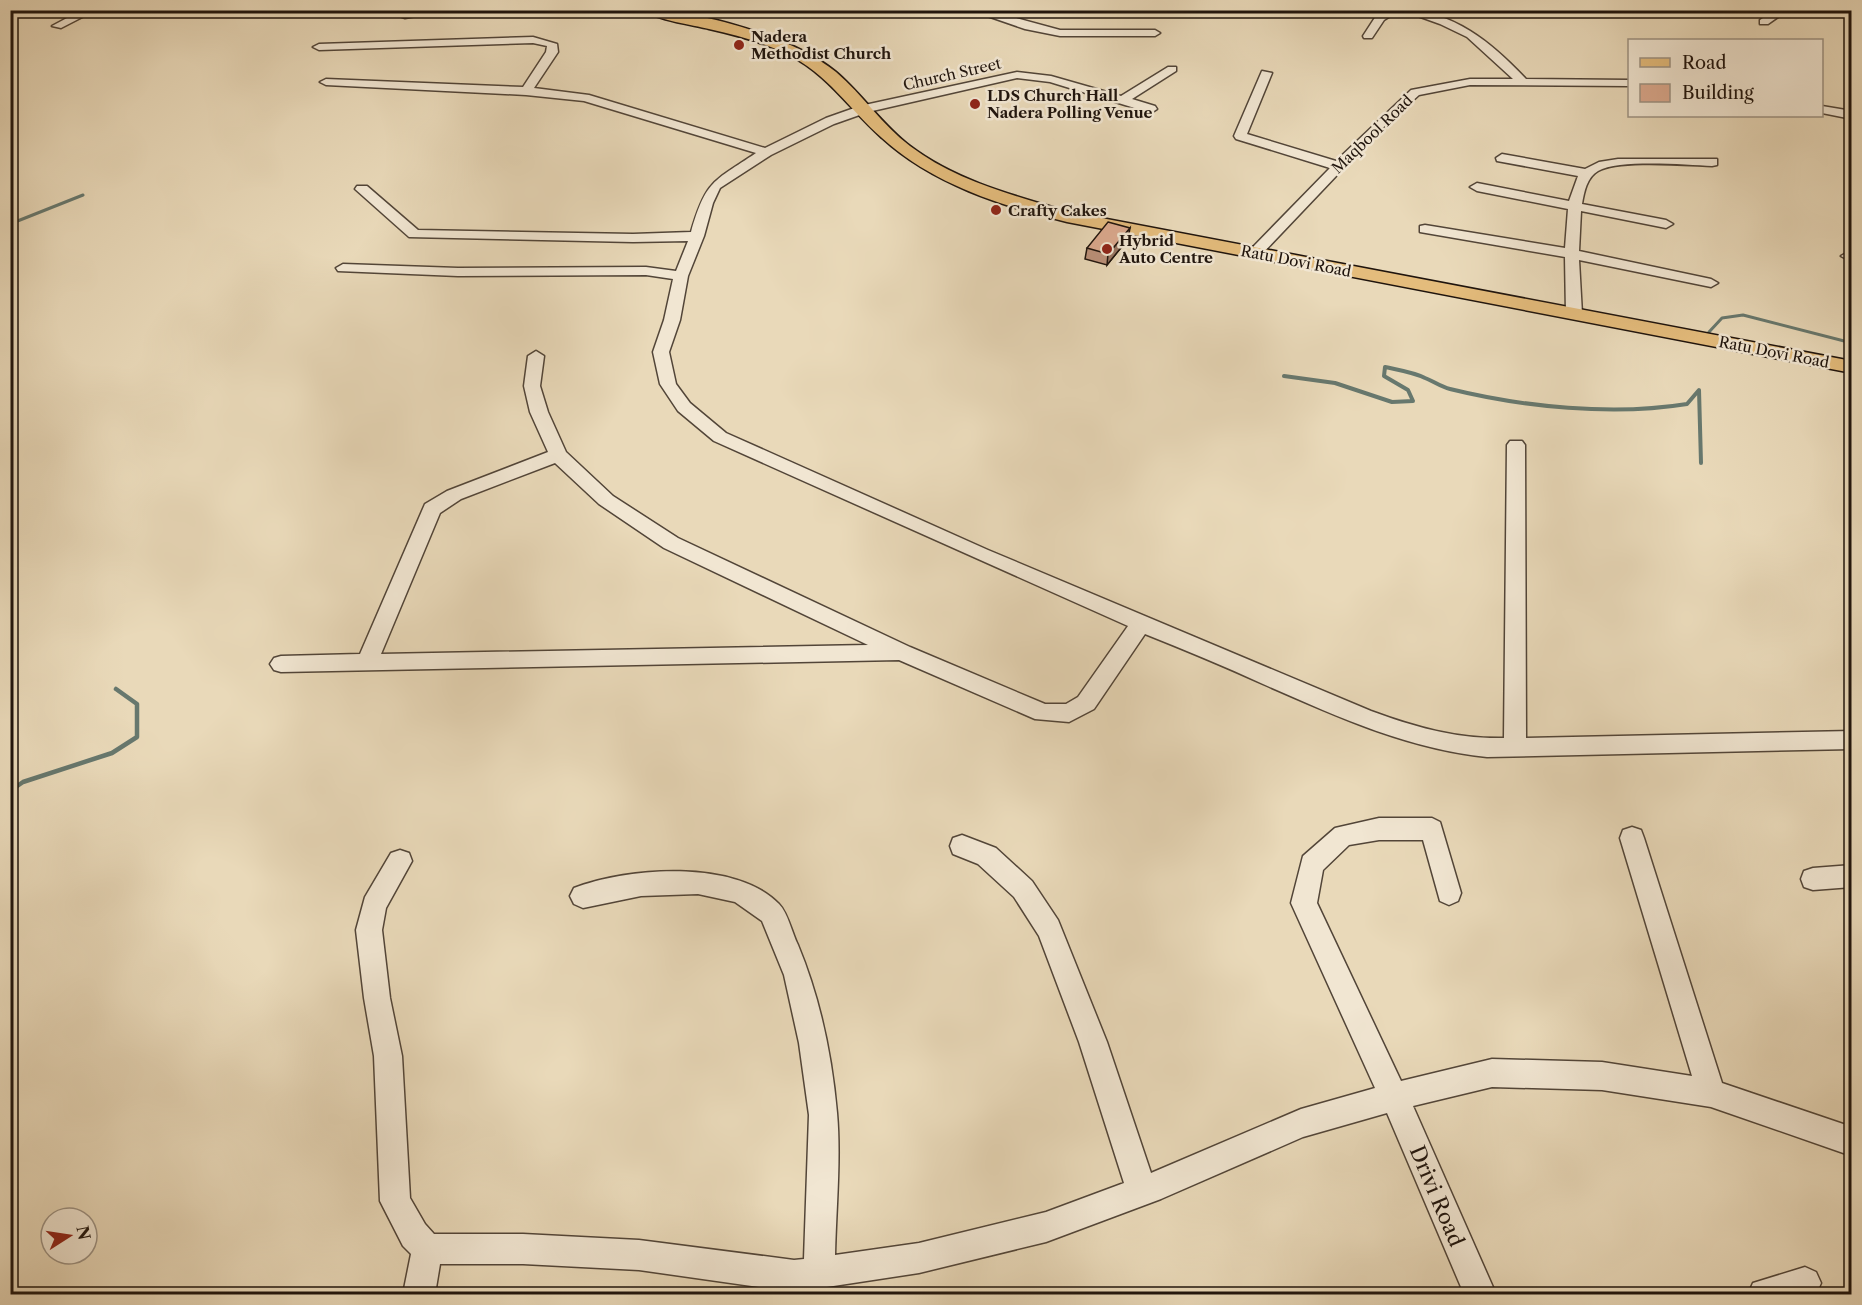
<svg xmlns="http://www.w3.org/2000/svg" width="1862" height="1305" font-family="'Libre Caslon Text',serif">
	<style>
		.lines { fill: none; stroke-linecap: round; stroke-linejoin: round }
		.stream-far2 { stroke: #67786e; stroke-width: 3 }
		.stream-far1 { stroke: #67786e; stroke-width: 4 }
		.stream { stroke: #67786e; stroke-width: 4.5 }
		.minor-casing { stroke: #524538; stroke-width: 3 }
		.major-casing { stroke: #1f140d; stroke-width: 3 }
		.minor { fill: #f1e6d2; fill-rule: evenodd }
		.major { fill: #e4bc7c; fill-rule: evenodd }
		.wall { fill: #bc917a; stroke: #1f140d; stroke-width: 1.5 }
		.shaded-wall { fill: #997663; stroke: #1f140d; stroke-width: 1.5 }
		.building { fill: #dba98e; stroke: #1f140d; stroke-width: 1.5 }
		.poi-dot { fill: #8f2418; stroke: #f1e6d2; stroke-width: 2 }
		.labels { text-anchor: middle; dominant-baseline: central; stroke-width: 5; stroke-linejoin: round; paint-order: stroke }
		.far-poi-label { font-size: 15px; font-weight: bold; fill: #1f140d; stroke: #f1e6d2; text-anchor: start }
		.far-street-label { font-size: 15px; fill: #1f140d; stroke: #f1e6d2 }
		.near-street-label { font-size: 21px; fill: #1f140d; stroke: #f1e6d2 }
	</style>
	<rect width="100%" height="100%" fill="#e9d9b9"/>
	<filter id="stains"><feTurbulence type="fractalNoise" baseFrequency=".00333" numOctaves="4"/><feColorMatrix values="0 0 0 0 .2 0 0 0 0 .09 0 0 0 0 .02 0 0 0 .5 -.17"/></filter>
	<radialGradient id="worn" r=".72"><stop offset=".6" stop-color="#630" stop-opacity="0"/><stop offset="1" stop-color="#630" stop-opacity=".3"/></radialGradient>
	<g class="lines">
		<path class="stream-far2" d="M10,224L83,195
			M1709,332L1722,318L1743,315L1852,343"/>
		<path class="stream-far1" d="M1284,376L1335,383L1392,402L1413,401L1408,390L1384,376L1385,367C1398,370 1413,372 1425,378C1433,381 1441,387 1450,389C1523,407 1613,416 1687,404L1699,390L1701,463"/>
		<path class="stream" d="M10,791L23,782L112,753L137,737V704L116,689"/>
		<g class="minor-casing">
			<path id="minor" d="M10,10H21L10,16Z
				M82,10H96L61,28L52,26Z
				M383,10H450L405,18Z
				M970,10H987L1060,30H1155L1160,33L1155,36H1060L1025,29Z
				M1386,10H1400L1384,20L1372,38H1364L1363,36L1376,16Z
				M1401,10C1453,10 1492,43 1526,79L1630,80V86L1470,85L1419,95L1377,133L1260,256H1250L1248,253L1250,250L1330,168L1236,139L1234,136L1262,71L1272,73L1247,134L1336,161L1411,90L1470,79H1513L1467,37L1440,24Z
				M1699,10H1711L1702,16L1697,13Z
				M1775,10H1788L1768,24H1760V20Z
				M1838,10H1852V16L1839,12Z
				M533,37L557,44L558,52L534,88L589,95L765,148L826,118L860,106L1017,72L1051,76L1121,96L1168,67H1176V71L1132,99L1155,106L1157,109L1151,113L1050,82L1017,78L868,112L834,124L771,155L720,188L713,203L704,236L688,276L680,320L669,352L676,384L690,403L726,433L988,550L1371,711C1414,727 1457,739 1504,738L1507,445L1510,441H1522L1525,445L1526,738L1852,731V749L1487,757C1407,749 1336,716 1263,684C1224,666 1185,650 1145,634L1094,709L1069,722L1035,719L899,660L281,672L274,670L270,664L274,658L281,656L360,654L425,504L447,491L548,452L530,412L524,386L528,356L536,351L544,356L540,386L548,412L566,452L613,496L678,538L910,647L1045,704H1066L1078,697L1128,626L714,441L678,411L660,384L653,352L664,320L673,279L646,275L458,276L338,271L336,268L343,264L458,268L646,267L676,271L688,241L633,242L409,237L355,189L357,186H367L418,230L633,234L691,232C706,180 713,182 756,153L584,101L526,95L326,85L320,82L326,79L523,87L546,52L547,46L533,43L319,50L313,47L319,44ZM555,463L599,504L664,548L868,645L381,654L440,513L461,499Z
				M1822,106L1852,111V119L1822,113Z
				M1502,154L1585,169L1599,162L1618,159H1717V165L1712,166C1686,165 1619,159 1598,171C1587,177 1584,192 1582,204L1666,220L1673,224L1666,228L1581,211L1579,251L1711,279L1718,283L1711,287L1579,260L1582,314L1574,319L1566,314L1565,257L1420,232V226L1425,225L1565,248L1568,209L1477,191L1470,187L1477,183L1569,201L1578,176L1497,161L1496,158Z
				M1848,252L1852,253V262L1841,256Z
				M1379,818H1432L1440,822L1461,893L1458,901L1449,905L1440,901L1423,840H1379L1349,845L1323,870L1317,903L1401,1081L1492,1059L1602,1062L1692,1076L1620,838L1623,830L1632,827L1641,830L1644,838L1722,1083L1852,1127V1156L1711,1107L1602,1090L1492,1087L1413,1106L1496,1294H1464L1387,1113L1303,1137L1161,1199L1046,1242L919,1273L794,1292L639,1270L523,1264H440L435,1294H403L411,1254L403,1246L380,1201L374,1056L364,998L356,930L365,897L391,853L400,850L409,853L412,861L386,908L382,930L390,998L402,1056L410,1198L425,1224L434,1234H523L639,1240L794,1260L804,1259L809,1115L799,1043L784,975L762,921L735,902L698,894L641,896L583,908L574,904L570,896L574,888C628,867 736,859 779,904C788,913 792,933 798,945C820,998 832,1056 837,1113C841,1158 836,1209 835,1255L919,1243L1046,1212L1124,1183L1079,1042L1039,936L1014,897L978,864L953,854L950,846L953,838L962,835L996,848L1032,881L1058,920L1107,1042L1151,1173L1301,1109L1375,1088L1291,903L1303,856L1335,828Z
				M1852,865V887L1813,890L1804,887L1801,879L1804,871L1813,868Z
				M1805,1267L1816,1272L1821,1283L1816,1294H1748L1753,1283Z"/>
		</g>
		<g class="major-casing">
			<path id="major" d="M644,10C698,10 794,37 836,72C863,95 882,125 910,146C956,181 1015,196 1070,212L1852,361V373L1067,222C1002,206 932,184 882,138C849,109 828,74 787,54C762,42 736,35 709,29C693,25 655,20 644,10Z"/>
		</g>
		<use href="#minor" class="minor"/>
		<use href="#major" class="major"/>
	</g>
	<path class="wall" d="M1128,239L1107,265L1085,259L1087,248Z"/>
	<path class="shaded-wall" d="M1130,228L1128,239L1107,265L1108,254Z"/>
	<path class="building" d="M1108,222L1130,228L1108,254L1087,248Z"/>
	<g class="poi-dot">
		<circle cx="739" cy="45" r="6"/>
		<circle cx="975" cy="104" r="6"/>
		<circle cx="996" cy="210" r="6"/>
		<circle cx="1107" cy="249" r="6"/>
	</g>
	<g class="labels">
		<g class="far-poi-label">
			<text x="751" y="36">Nadera<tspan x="751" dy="17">Methodist Church</tspan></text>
			<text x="987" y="95">LDS Church Hall<tspan x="987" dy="17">Nadera Polling Venue</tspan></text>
			<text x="1008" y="210">Crafty Cakes</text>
			<text x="1119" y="240">Hybrid<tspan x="1119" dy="17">Auto Centre</tspan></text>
		</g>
		<g class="far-street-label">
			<text transform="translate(952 74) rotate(-13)">Church Street</text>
			<text transform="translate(1372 134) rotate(-44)">Maqbool Road</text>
			<text transform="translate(1296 261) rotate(11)">Ratu Dovi Road</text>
			<text transform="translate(1774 352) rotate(11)">Ratu Dovi Road</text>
		</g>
		<g class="near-street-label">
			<text transform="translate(1437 1196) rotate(67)">Drivi Road</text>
		</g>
	</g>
	<rect width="1862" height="1305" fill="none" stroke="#e9d9b9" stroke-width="36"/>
	<rect x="12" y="12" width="1838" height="1281" fill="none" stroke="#1f140d" stroke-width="3"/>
	<rect x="18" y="18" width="1826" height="1269" fill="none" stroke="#1f140d" stroke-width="1.5"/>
	<rect x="1628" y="39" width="195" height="78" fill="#f1e6d2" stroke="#9d9283" stroke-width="1.5"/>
	<rect x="1640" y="58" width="30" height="9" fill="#e4bc7c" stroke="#9d9283" stroke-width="1.5"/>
	<text x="1682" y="69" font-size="18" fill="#1f140d">Road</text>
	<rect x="1640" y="84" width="30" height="18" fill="#dba98e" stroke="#9d9283" stroke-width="1.5"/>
	<text x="1682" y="99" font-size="18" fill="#1f140d">Building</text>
	<g transform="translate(69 1236) rotate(78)"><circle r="28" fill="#f1e6d2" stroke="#9d9283" stroke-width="1.5"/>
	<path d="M0-4.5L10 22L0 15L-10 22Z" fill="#8f2418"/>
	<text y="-9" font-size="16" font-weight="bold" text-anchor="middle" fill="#1f140d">N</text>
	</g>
	<rect width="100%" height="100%" filter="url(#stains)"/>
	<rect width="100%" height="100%" fill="url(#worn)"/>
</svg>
